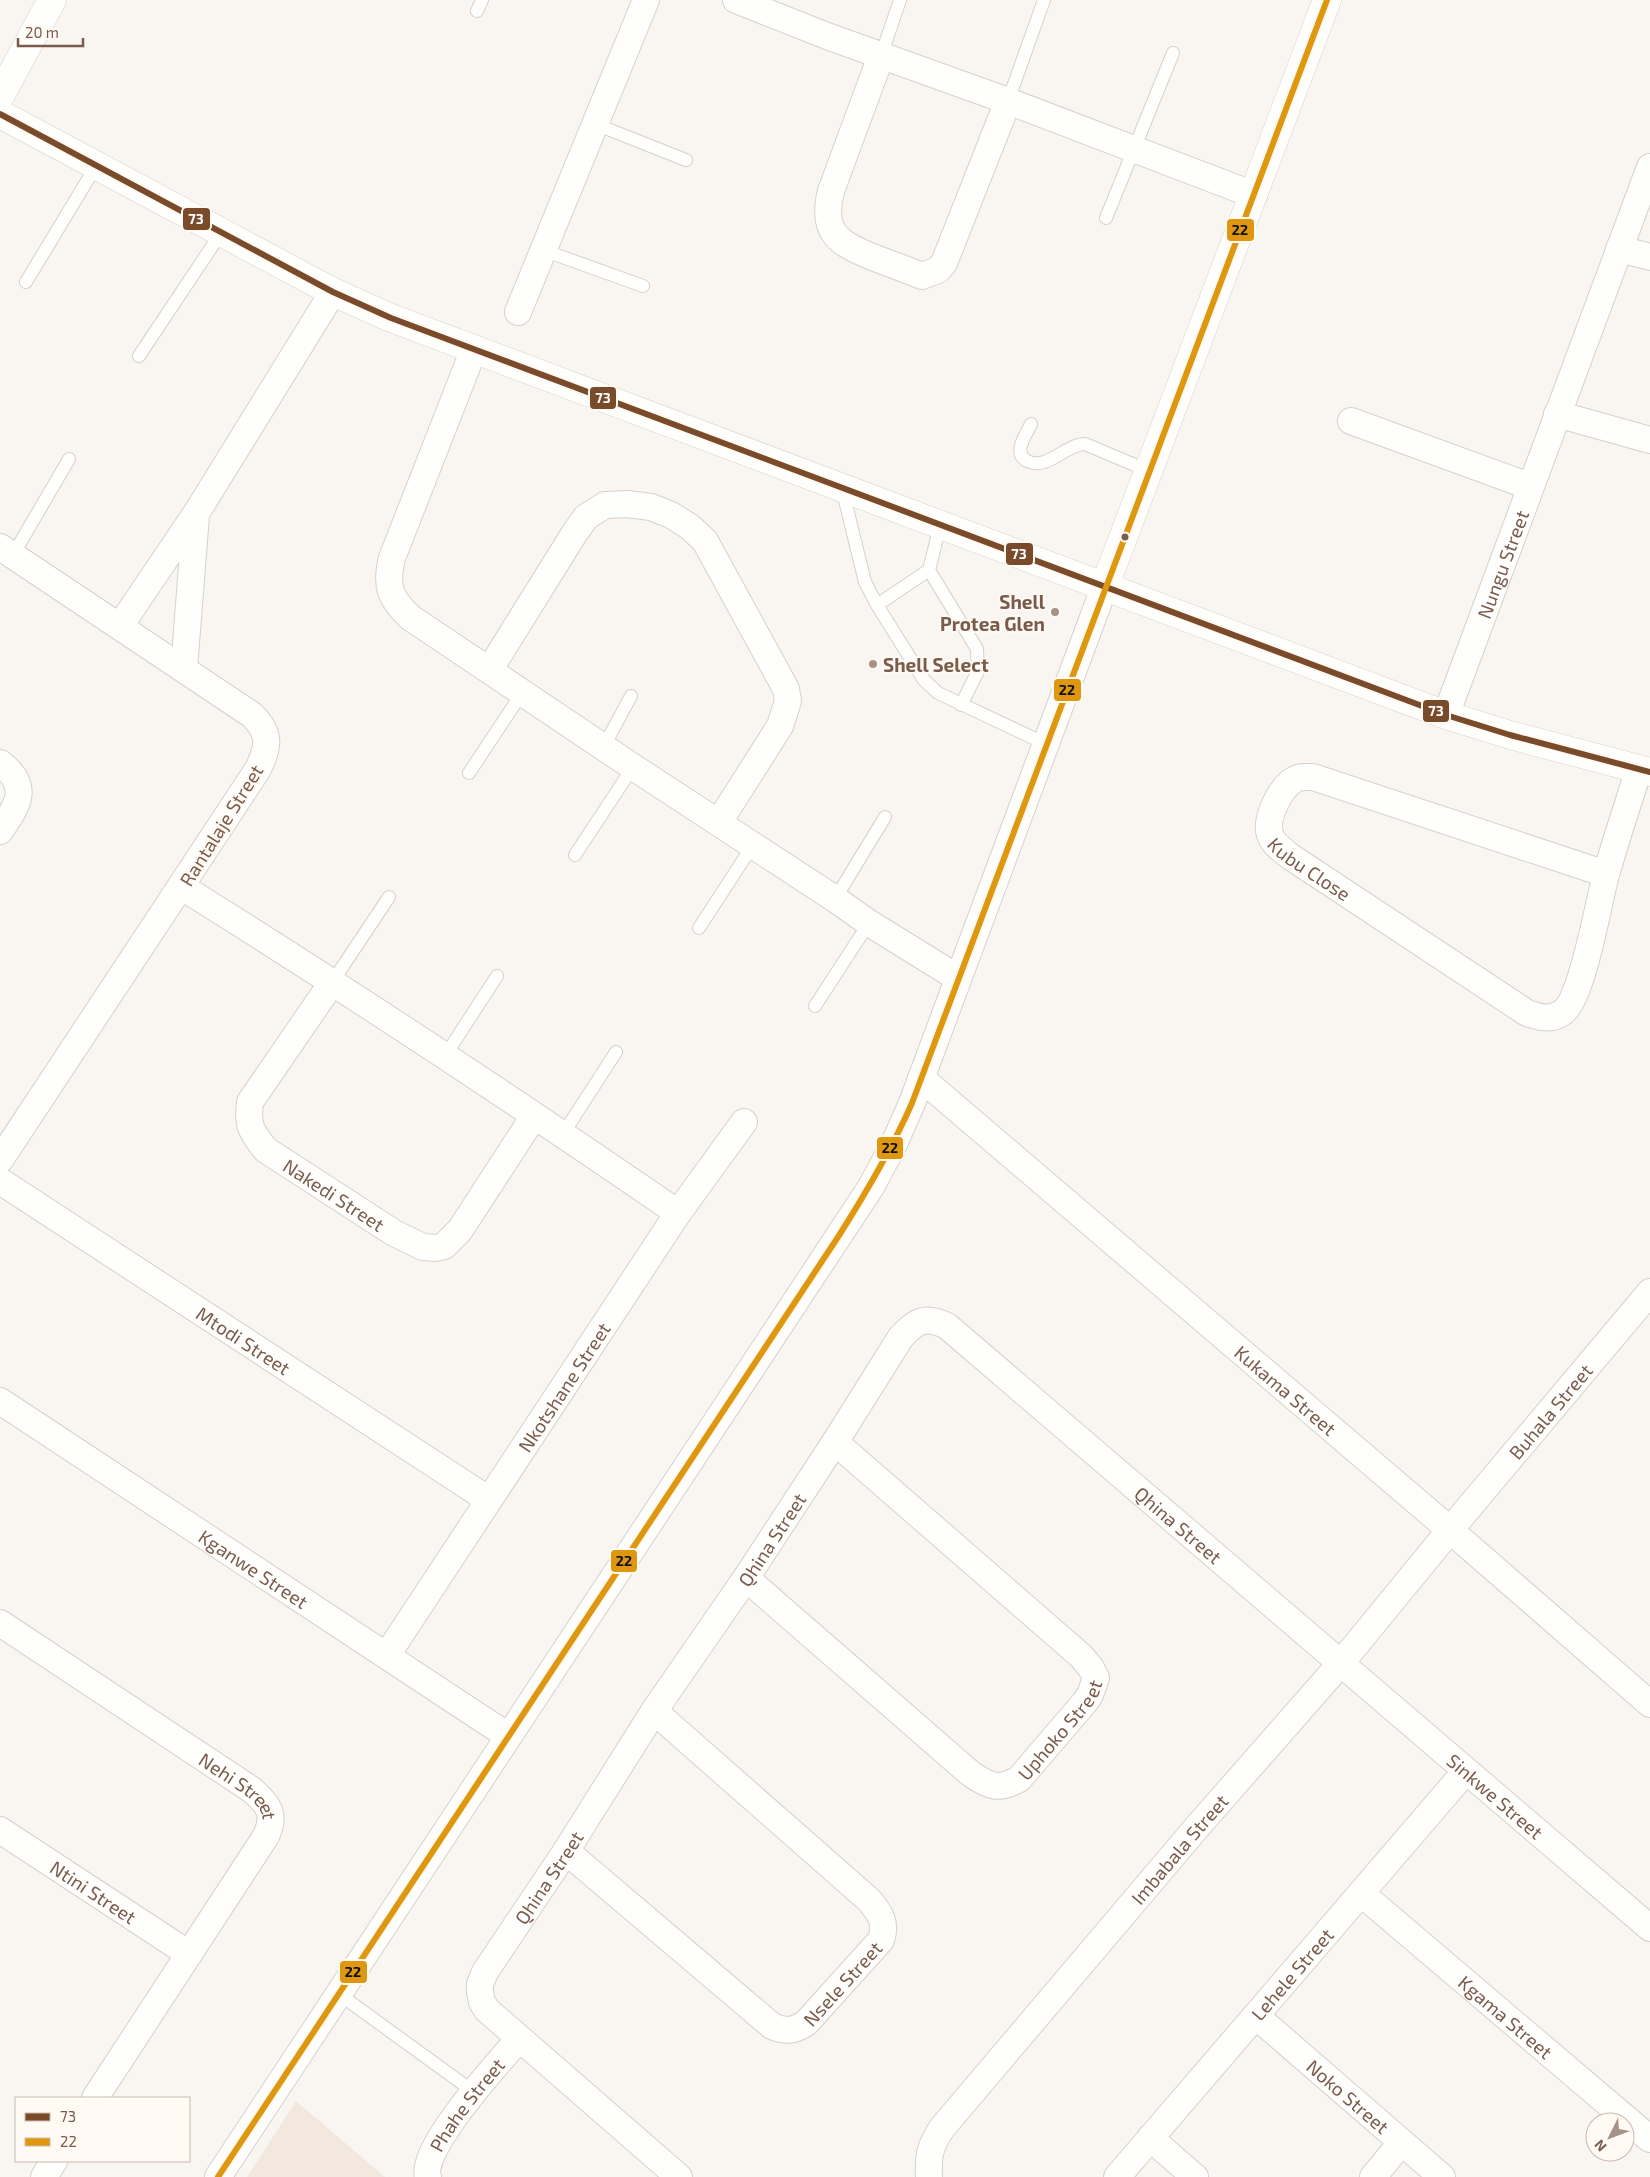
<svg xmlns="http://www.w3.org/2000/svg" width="1650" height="2177" font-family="'Exo 2',sans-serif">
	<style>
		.residential { fill: #f2e8de }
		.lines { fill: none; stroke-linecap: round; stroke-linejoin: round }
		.lane-casing { stroke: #d7d1cb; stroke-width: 14 }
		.street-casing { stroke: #d7d1cb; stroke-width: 28 }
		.secondary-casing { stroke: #d9d2cb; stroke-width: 29 }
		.lane { stroke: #fefefd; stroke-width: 12 }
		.street { stroke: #fefefd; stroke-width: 26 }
		.secondary { stroke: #fefefd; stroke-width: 28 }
		.bus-1-casing { stroke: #fffaf3; stroke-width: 10 }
		.bus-2-casing { stroke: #fffaf3; stroke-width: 10 }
		.bus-1 { stroke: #7a4b2a; stroke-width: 6 }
		.bus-2 { stroke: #de970f; stroke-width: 6 }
		.bus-dot { fill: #7a5c4d; stroke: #fffaf3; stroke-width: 2 }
		.poi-dot { fill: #a69286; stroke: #fffaf3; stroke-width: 2 }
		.labels { text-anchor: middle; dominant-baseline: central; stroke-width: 4; stroke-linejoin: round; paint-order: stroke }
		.street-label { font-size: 19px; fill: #7a5c4d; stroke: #fffaf3 }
		.poi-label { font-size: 19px; font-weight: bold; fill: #7a5c4d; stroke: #fffaf3; text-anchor: end }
		.line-badge { stroke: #fffaf3; stroke-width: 2 }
		.badge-label { font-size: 14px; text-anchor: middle; font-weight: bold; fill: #fff }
		.pale-badge-label { font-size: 14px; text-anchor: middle; font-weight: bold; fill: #111 }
	</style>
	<rect width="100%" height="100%" fill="#f9f5f0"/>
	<path class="residential" d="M296,2101L385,2177H247Z"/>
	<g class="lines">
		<g class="lane-casing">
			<path id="lane" d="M477,11L482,0
				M881,56L900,0
				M1008,101L1044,0
				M595,124L686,160
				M1106,218L1173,53
				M543,250L643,286
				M26,282L96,166
				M139,356L221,233
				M1031,424C1026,435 1012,453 1027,461C1047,471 1066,444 1085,444L1149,471
				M842,488L865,582L877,605L924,680L938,693L1046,744
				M13,555L69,459
				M929,570L977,649L978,671L961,705
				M877,605L929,570L940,526
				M604,746L631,696
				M469,773L522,693
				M575,855L633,767
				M835,899L885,817
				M699,928L753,845
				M333,981L389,897
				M815,1006L869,923
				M445,1056L497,976
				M563,1134L616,1052
				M339,1994L474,2092"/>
		</g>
		<g class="street-casing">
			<g id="street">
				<path d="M736,0L827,36L1008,101L1254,195"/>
				<path d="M881,56L831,191C820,234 840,244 875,258C891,264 907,270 922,276L938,270L944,263L1008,101"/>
				<path d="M1619,249L1650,257"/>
				<path d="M518,312L646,0"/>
				<path d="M474,349L392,558C385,586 390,599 411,618L633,767L835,899L869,923L958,978"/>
				<path d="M1557,414L1650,440"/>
				<path d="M1351,421L1529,486"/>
				<path d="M0,547L252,715C271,734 269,746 258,769L0,1160"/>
				<path d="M120,626L197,512L333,292"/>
				<path d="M184,669L196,515"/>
				<path d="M490,669L574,534L586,517L605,505L627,504L651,507L671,515L690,527L705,541L786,689L788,701L780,726L719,822"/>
				<path id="s1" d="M1446,715L1650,167"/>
				<path d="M0,763C31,786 18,805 0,831"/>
				<path id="s2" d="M1606,874L1313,777C1306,777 1300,776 1294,780C1281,787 1267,815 1269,831C1271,843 1282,850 1291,857L1527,1013C1539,1017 1551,1021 1563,1012C1583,997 1598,903 1606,875C1616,839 1628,804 1639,769"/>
				<path d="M182,887C350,992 515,1101 678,1213"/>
				<path id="s3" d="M333,981L250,1102C247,1125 251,1132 266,1150L394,1233L423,1247L436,1248L444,1246L460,1230L534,1116"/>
				<path id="s4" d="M921,1078L1450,1530L1650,1704"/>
				<path id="s5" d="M0,1181L489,1500"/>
				<path id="s6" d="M0,1401L508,1736"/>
				<path id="s7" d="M746,1578L971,1774C989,1786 998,1791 1019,1779L1085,1702L1090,1695L1096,1678L1091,1668L1081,1656L835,1442"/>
				<path id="s8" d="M0,1623L252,1790C269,1805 276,1814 266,1836L95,2098"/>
				<path id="s9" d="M387,1655L678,1213L744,1122"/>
				<path id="s10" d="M0,1830L189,1954"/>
				<path id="s11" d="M566,1851L772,2026C785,2032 794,2031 806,2023L881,1940C887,1923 880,1913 869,1900L654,1711"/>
				<path id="s12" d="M1362,1894L1650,2139"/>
				<path id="s13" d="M1256,2016L1442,2177"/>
				<path d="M1150,2138L1195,2177"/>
				<path d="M44,2177L54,2161"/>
				<path d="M218,2177L871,1187L894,1144L912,1103L1104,588"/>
				<path id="s14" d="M428,2177C419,2149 499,2062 519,2039"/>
				<path id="s15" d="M679,2177L487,2010L482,2002L480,1992V1984L485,1972L566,1851L654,1711L746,1578L835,1442L901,1337C916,1321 925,1315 947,1326L1650,1928"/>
				<path id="s16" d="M929,2177C928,2155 930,2146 942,2128L1198,1826L1341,1663L1450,1530L1650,1292"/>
				<path id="s17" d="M1117,2177L1465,1772"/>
				<path d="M1373,2177L1401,2143"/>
			</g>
		</g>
		<g class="secondary-casing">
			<path id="secondary" d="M0,96L52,0
				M0,114L333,292L391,318L1446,715L1510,735L1650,772
				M1104,588L1327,0"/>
		</g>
		<use href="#lane" class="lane"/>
		<use href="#street" class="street"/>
		<use href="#secondary" class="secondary"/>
		<g class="bus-1-casing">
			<path id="bus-1" d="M0,114L333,292L391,318L1446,715L1510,735L1650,772"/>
		</g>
		<g class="bus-2-casing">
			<path id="bus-2" d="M218,2177L838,1237C866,1193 891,1151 912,1103L1327,0"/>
		</g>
		<use href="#bus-1" class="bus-1"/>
		<use href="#bus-2" class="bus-2"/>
	</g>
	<circle class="bus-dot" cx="1125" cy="537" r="4.5"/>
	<g class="poi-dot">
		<circle cx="1055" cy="612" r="5"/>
		<circle cx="873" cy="664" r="5"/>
	</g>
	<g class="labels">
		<g class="street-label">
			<text stroke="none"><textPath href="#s1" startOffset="161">Nungu Street</textPath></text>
			<text transform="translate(221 825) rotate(-58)">Rantalaje Street</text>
			<text stroke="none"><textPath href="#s2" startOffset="444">Kubu Close</textPath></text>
			<text stroke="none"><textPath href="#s3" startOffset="281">Nakedi Street</textPath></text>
			<text stroke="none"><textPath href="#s5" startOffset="291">Mtodi Street</textPath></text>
			<text stroke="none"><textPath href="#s9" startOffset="321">Nkotshane Street</textPath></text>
			<text stroke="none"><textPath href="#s4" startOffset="480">Kukama Street</textPath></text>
			<text stroke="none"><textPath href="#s16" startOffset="992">Buhala Street</textPath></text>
			<text stroke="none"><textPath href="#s15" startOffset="1412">Qhina Street</textPath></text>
			<text stroke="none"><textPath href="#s15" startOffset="814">Qhina Street</textPath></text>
			<text stroke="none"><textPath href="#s6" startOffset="304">Kganwe Street</textPath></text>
			<text stroke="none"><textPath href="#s7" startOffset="415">Uphoko Street</textPath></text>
			<text stroke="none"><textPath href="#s8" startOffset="290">Nehi Street</textPath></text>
			<text stroke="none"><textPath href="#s15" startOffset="1829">Sinkwe Street</textPath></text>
			<text stroke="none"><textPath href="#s16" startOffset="418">Imbabala Street</textPath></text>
			<text stroke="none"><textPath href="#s15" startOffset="409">Qhina Street</textPath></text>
			<text stroke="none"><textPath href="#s10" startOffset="112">Ntini Street</textPath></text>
			<text stroke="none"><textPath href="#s17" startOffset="268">Lehele Street</textPath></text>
			<text stroke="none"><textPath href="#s11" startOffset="360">Nsele Street</textPath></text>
			<text stroke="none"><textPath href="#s12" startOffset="189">Kgama Street</textPath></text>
			<text stroke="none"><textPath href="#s13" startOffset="122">Noko Street</textPath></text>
			<text stroke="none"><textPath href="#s14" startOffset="84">Phahe Street</textPath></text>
		</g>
		<g class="poi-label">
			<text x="1045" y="601">Shell<tspan x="1045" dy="22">Protea Glen</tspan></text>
			<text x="883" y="664" text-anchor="start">Shell Select</text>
		</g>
	</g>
	<g class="line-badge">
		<rect x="182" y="207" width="29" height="24" rx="5" fill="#7a4b2a"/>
		<rect x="1226" y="218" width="29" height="24" rx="5" fill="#de970f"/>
		<rect x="589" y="386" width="28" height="24" rx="5" fill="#7a4b2a"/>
		<rect x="1005" y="542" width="29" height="24" rx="5" fill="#7a4b2a"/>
		<rect x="1053" y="678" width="29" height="24" rx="5" fill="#de970f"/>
		<rect x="1422" y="699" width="28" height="24" rx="5" fill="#7a4b2a"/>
		<rect x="876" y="1136" width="28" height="24" rx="5" fill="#de970f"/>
		<rect x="610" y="1549" width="28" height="24" rx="5" fill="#de970f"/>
		<rect x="339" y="1960" width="29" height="24" rx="5" fill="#de970f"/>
	</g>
	<g class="badge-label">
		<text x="196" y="224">73</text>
		<text x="603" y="403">73</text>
		<text x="1019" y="559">73</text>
		<text x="1436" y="716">73</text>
	</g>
	<g class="pale-badge-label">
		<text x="1240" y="235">22</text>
		<text x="1067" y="695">22</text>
		<text x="890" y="1153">22</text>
		<text x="624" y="1566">22</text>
		<text x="353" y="1977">22</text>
	</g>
	<rect x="15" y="2097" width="175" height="65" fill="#fffaf3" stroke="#cabbb1"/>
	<rect x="25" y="2113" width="25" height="8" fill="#7a4b2a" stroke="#cabbb1"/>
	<text x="60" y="2122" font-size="15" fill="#7a5c4d">73</text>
	<rect x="25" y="2138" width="25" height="8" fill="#de970f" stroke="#cabbb1"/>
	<text x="60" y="2147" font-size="15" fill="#7a5c4d">22</text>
	<g transform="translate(1610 2137) rotate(228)"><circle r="24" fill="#fffaf3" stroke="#cabbb1"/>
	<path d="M0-4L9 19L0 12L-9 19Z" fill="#a69286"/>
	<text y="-8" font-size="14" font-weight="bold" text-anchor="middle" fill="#7a5c4d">N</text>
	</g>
	<path d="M18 38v8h65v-8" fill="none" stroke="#7a5c4d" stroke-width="2.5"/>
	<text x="25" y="38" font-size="15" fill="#7a5c4d" stroke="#fffaf3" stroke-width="4" paint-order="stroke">20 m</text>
</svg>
